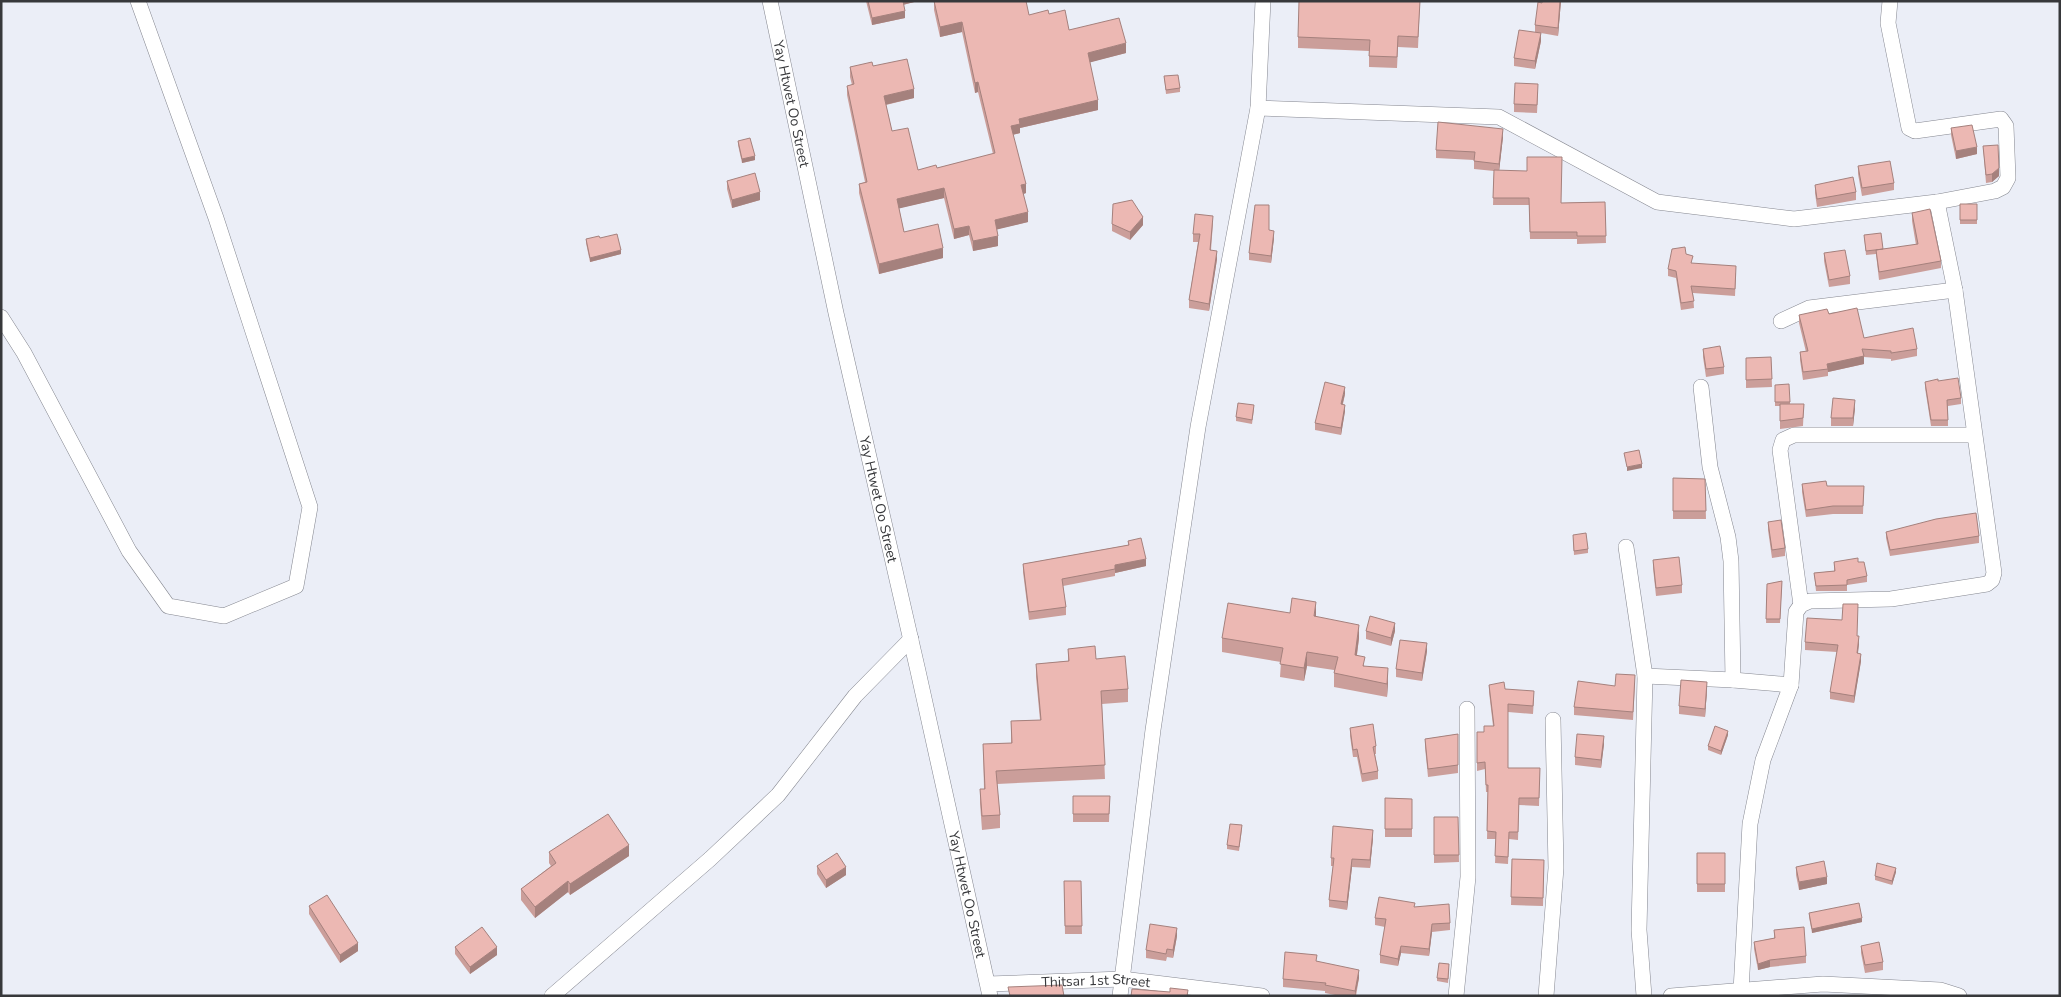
<svg xmlns="http://www.w3.org/2000/svg" width="2061" height="997" font-family="'Nunito Sans',sans-serif">
	<style>
		.lines { fill: none; stroke-linecap: round; stroke-linejoin: round }
		.minor-casing { stroke: #858790; stroke-width: 16 }
		.minor { stroke: #fff; stroke-width: 15 }
		.wall { fill: #cb9e9a }
		.shaded-wall { fill: #a5817d }
		.building { fill: #ecb8b3; stroke: #a5817d }
		.labels { text-anchor: middle; dominant-baseline: central; stroke-width: 5; stroke-linejoin: round; paint-order: stroke }
		.street-label { font-size: 14px; fill: #37383b; stroke: #fff }
	</style>
	<rect width="100%" height="100%" fill="#ebeef7"/>
	<g class="lines">
		<g class="minor-casing">
			<g id="minor">
				<path id="s1" d="M770,1L836,313L918,671L990,996"/>
				<path d="M1258,108L1499,117L1657,202L1794,219L1937,202L1995,191L2003,187L2008,178L2006,126L2001,119L1915,131L1909,128L1888,23L1890,1"/>
				<path d="M1,317L24,353L129,551L168,606L224,616L296,586L310,507L216,218L138,1"/>
				<path d="M1781,321L1809,308L1955,290"/>
				<path d="M1701,387L1710,467L1728,537L1731,561L1733,680"/>
				<path d="M1626,547L1645,676L1639,930L1644,996"/>
				<path d="M1801,605L1780,450L1783,440L1794,435H1973"/>
				<path d="M1645,676L1733,680L1791,685"/>
				<path id="s2" d="M988,984L1122,979L1262,996"/>
				<path d="M1741,991L1750,824L1763,760L1791,685L1796,612L1801,605L1810,601L1891,599L1987,584L1992,580L1994,573L1955,290L1937,202"/>
				<path d="M552,996L710,859L778,795L855,696L911,639"/>
				<path d="M1120,996L1153,730L1198,427L1258,108L1263,1"/>
				<path d="M1456,996L1468,877L1467,709"/>
				<path d="M1546,996L1556,868L1553,720"/>
				<path d="M1671,996L1823,984L1940,990L1959,996"/>
			</g>
		</g>
		<use href="#minor" class="minor"/>
	</g>
	<path class="wall" d="M866,1H918L903,5L905,18L872,25Z
		M934,1L1029,15L1049,14L1069,30L1126,53L1090,62L1098,110L1020,128V133L1013,135L1026,193L1023,194L1028,222L997,229L998,246L973,251L969,235L954,239L944,198L899,208L904,232L943,258L879,274L859,193V184L865,182L847,95V86L852,85L850,77V67L873,66L914,98L886,105L892,131L918,170L937,168L993,154L978,92L975,93L962,32L940,37L934,10Z
		M1420,1L1418,48L1398,47L1397,68L1369,67V51L1298,48V37Z
		M1561,1L1558,36L1541,33V41L1535,69L1514,66V58L1535,32V25L1542,3Z
		M1164,76L1180,88V92L1166,94Z
		M1538,92L1537,113L1514,112V104Z
		M1951,128L1977,154L1956,159L1951,135Z
		M1503,137L1499,171L1561,203L1605,202L1606,243L1577,244V239H1530L1529,205H1493L1494,171L1474,169V160L1436,158V150Z
		M738,141L755,160L742,163L738,145Z
		M1983,146L1999,176L1992,182L1986,183Z
		M1858,166L1894,183V190L1862,196L1858,174Z
		M727,181L760,200L732,208L727,189Z
		M1815,185L1856,192V200L1817,207L1815,193Z
		M1960,204H1977V224H1960Z
		M1912,213L1941,261V268L1879,280L1876,254L1866,255L1864,235L1883,249L1916,245L1912,221Z
		M1213,223L1211,250L1217,259L1209,311L1189,308V300L1198,242H1193V234Z
		M1112,224L1143,225L1130,240L1112,231Z
		M1269,230L1274,238L1271,263L1249,260V253Z
		M600,238L621,254L590,262L586,243V239Z
		M1824,253L1850,276V284L1829,287L1824,261Z
		M1686,254L1692,264L1736,273L1735,296L1693,293L1694,308L1681,310L1676,278L1668,276V269Z
		M1799,315L1864,338L1917,349V356L1891,361V359L1864,357V364L1828,372V376L1803,380L1800,360V352H1806L1799,323Z
		M1703,349L1724,367V374L1706,377L1703,357Z
		M1771,357L1772,387L1746,388V358Z
		M1938,381L1961,398V404L1948,406V426H1931L1925,388V382Z
		M1775,385L1790,402V404H1804L1803,426L1780,429V406H1775Z
		M1345,394L1343,404L1345,411L1341,435L1315,430V423Z
		M1855,408L1853,426H1831V418Z
		M1254,409L1252,424L1236,421V417Z
		M1673,478L1705,479L1706,519H1673Z
		M1802,484L1827,486H1864L1863,514H1833L1806,517L1802,492Z
		M1768,522L1785,548V556L1772,558L1768,530Z
		M1886,532L1979,536V543L1890,556L1886,538Z
		M1573,538L1588,549V553L1574,555Z
		M1128,541L1146,566L1115,573V576L1063,586L1066,607V615L1029,620L1023,572V564L1128,545Z
		M1653,560L1682,585V593L1656,596L1653,568Z
		M1834,562H1858L1867,576V582L1847,585V591H1816L1814,573L1834,571Z
		M1782,581L1780,623H1766L1767,584Z
		M1316,617L1359,638L1357,655L1365,667L1388,682L1387,697L1334,687V670L1307,666L1304,681L1280,677L1281,662L1222,652V638Z
		M1366,631H1395L1391,646L1366,639Z
		M1858,636L1859,643L1858,653L1861,661L1854,703L1830,699V692L1837,652L1805,650V642Z
		M1068,649L1096,659L1128,689V702L1102,704L1105,779L997,784L1000,815V828L982,830L980,803V789H984L983,744L1011,743V721L1040,720L1036,677V664L1068,661Z
		M1427,651L1422,681L1396,677V669Z
		M1635,683L1633,720L1574,715V707L1615,686Z
		M1489,685L1505,689L1534,698L1533,714L1508,712V768H1540L1539,806L1519,805L1518,840L1509,839L1508,864L1495,863L1496,839H1487L1488,792H1486L1485,769L1477,771V732H1484L1493,726L1489,692Z
		M1707,690L1705,717L1679,714V706Z
		M1350,728L1376,746V754H1375L1378,771V779L1362,782L1357,757H1353L1350,736Z
		M1458,734V773L1428,777L1425,747V739Z
		M1728,735L1721,755L1708,750V746Z
		M1604,744L1601,768L1575,765V757Z
		M1073,796H1110L1109,822H1073Z
		M1385,798L1412,799V837H1385Z
		M1434,817H1458L1459,862L1434,863Z
		M1242,829L1239,851L1227,849V845Z
		M1373,838L1370,868L1352,867L1347,910L1329,907V900L1333,866H1331V858Z
		M549,852L629,856L570,895L568,892L535,918L521,900V889L551,866L549,863Z
		M1697,853H1725V892H1697Z
		M1512,859L1544,860L1543,906L1511,905Z
		M817,866L846,875L826,888L817,874Z
		M1796,867L1827,884L1799,890L1796,875Z
		M1896,872L1892,885L1875,880V876Z
		M1064,881H1081L1082,934H1065Z
		M309,906L358,951L340,963L309,914Z
		M1415,907L1450,923V930L1432,932L1429,956L1401,953L1398,966L1380,963V955L1385,927L1375,925V918Z
		M1809,913L1862,922L1812,933L1809,917Z
		M1774,930L1806,956V963L1770,967L1758,970L1754,949V942L1774,938Z
		M1177,936L1173,958L1167,957L1166,961L1146,958V950Z
		M1861,946L1883,962V970L1865,973L1861,953Z
		M455,947L497,955L470,974L455,954Z
		M1317,961L1359,978L1356,996H1340L1325,993V991L1283,987V979Z
		M1449,968L1448,983L1437,981V978Z"/>
	<path class="shaded-wall" d="M902,1H918L902,5Z
		M1560,1H1561L1558,36V28Z
		M905,11V18L872,25V18Z
		M962,22V32L940,37V27Z
		M1541,33V41L1535,69V61Z
		M1126,43V53L1088,63V53Z
		M978,82V92L975,93V83Z
		M914,89V98L884,105V96Z
		M1098,100V110L1020,128V133L1011,135V126L1019,119Z
		M1503,129V137L1499,172V164Z
		M1977,147V154L1956,159V151Z
		M755,156V160L742,163V159Z
		M1999,168V176L1992,182V174Z
		M1026,184V193L1021,195V185Z
		M944,188V198L897,209V199Z
		M760,192V200L732,208V200Z
		M1028,212V222L995,230V220Z
		M1143,217V225L1130,240V232Z
		M969,226V235L954,239V229Z
		M1274,231V238L1271,263V256Z
		M998,236V246L973,251V241Z
		M943,248V258L879,274V264Z
		M621,250V254L590,262V258Z
		M1217,251V259L1209,311V304Z
		M1864,356V364L1828,372L1827,364Z
		M1345,387V394L1341,410V404Z
		M1855,400V408L1853,426V418Z
		M1345,405V411L1341,435V428Z
		M1642,464V468L1627,471V467Z
		M1146,559V566L1115,573V565Z
		M1316,602V616L1314,630V616Z
		M1395,623V631L1391,646V638Z
		M1359,625V638L1355,668V655Z
		M1859,636V643L1857,661V653Z
		M1427,643V651L1422,681V673Z
		M1307,652V666L1304,681V668Z
		M1861,654V661L1854,703V696Z
		M1388,668V682L1387,697V684Z
		M1707,682V690L1705,717V709Z
		M1728,731V735L1721,755V751Z
		M1604,736V744L1601,768V760Z
		M1373,830V838L1370,868V860Z
		M629,845V856L570,895V884Z
		M1352,859V867L1347,910V902Z
		M846,867V875L826,888V880Z
		M1896,868V872L1892,885V881Z
		M1827,877V884L1799,890V882Z
		M568,881V892L535,918V907Z
		M1862,918V922L1812,933V929Z
		M1432,924V932L1429,956V949Z
		M1177,928V936L1173,958V950Z
		M358,943V951L340,963V955Z
		M1401,946V953L1398,966V959Z
		M497,947V955L470,974V967Z
		M1770,960V967L1758,970V964Z
		M1359,970V978L1355,996V991Z"/>
	<path class="building" d="M868,1H903L905,11L872,18Z
		M934,1H1026L1029,15L1048,10L1049,14L1065,10L1069,30L1119,18L1126,43L1088,53L1098,100L1019,119L1020,124L1011,126L1026,184L1021,185L1028,212L995,220L998,236L973,241L969,226L954,229L944,188L897,199L904,232L938,224L943,248L879,264L859,184L867,182L847,86L854,84L850,67L872,62L873,66L907,59L914,89L884,96L892,131L908,128L918,170L936,165L937,168L995,153L978,82L975,83L962,22L940,27Z
		M1299,1H1420L1418,37L1398,36L1397,57L1369,56L1370,40L1298,37Z
		M1542,1H1560L1558,28L1535,25L1538,2L1542,3Z
		M1519,30L1541,33L1535,61L1514,58Z
		M1178,75L1180,88L1166,90L1164,76Z
		M1515,83L1538,84L1537,105L1514,104Z
		M1438,122L1503,129L1499,164L1474,161L1475,152L1436,150Z
		M1972,125L1977,147L1956,151L1951,128Z
		M750,138L755,156L742,159L738,141Z
		M1998,145L1999,168L1992,174L1986,175L1983,146Z
		M1527,157H1562L1561,203L1605,202L1606,236H1577V232H1530L1529,198H1493L1494,170L1527,171Z
		M1890,161L1894,183L1862,188L1858,166Z
		M755,173L760,192L732,200L727,181Z
		M1853,177L1856,192L1817,199L1815,185Z
		M1132,200L1143,217L1130,232L1112,224L1113,204Z
		M1960,204H1977V220H1960Z
		M1255,205H1269V230L1274,231L1271,256L1249,253Z
		M1930,209L1941,261L1879,272L1876,250L1918,244L1912,213Z
		M1195,214L1213,216L1210,250L1217,251L1209,304L1189,300L1200,234H1193Z
		M1881,233L1883,249L1866,251L1864,235Z
		M617,234L621,250L590,258L586,239L599,236L600,238Z
		M1685,247L1686,254L1693,256L1691,263L1736,266L1735,289L1691,286L1694,301L1681,303L1676,271L1668,269L1672,249Z
		M1845,250L1850,276L1829,280L1824,253Z
		M1857,308L1864,338L1913,328L1917,349L1891,353V351L1862,349L1864,356L1827,364L1828,369L1803,372L1800,352L1808,351L1799,315L1827,309L1829,314Z
		M1720,346L1724,367L1706,369L1703,349Z
		M1771,357L1772,379L1746,380V358Z
		M1958,378L1961,398L1947,400L1948,420H1931L1925,382L1938,379V381Z
		M1325,382L1345,387L1341,404L1345,405L1341,428L1315,423Z
		M1789,384L1790,402H1775V385Z
		M1833,398L1855,400L1853,418H1831Z
		M1238,403L1254,405L1252,420L1236,417Z
		M1780,404H1804L1803,418L1780,421Z
		M1639,450L1642,464L1627,467L1624,453Z
		M1673,478L1705,479L1706,511H1673Z
		M1826,481L1827,486H1864L1863,506H1833L1806,510L1802,484Z
		M1976,513L1979,536L1890,550L1886,532L1936,519Z
		M1781,520L1785,548L1772,550L1768,522Z
		M1586,533L1588,549L1574,551L1573,535Z
		M1141,538L1146,559L1115,565V569L1062,579L1066,607L1029,612L1023,564L1129,545L1128,541Z
		M1679,557L1682,585L1656,588L1653,560Z
		M1858,558V562H1864L1867,576L1847,580V585L1816,586L1814,573L1835,571L1834,562Z
		M1782,581L1780,619H1766L1767,584Z
		M1292,598L1316,602L1314,616L1359,625L1355,655L1365,657L1363,666L1388,668L1387,684L1334,673L1338,657L1307,652L1304,668L1280,664L1283,648L1222,638L1228,603L1290,613Z
		M1843,604H1858L1857,636H1859L1857,653L1861,654L1854,696L1830,692L1838,645L1805,642L1807,618L1842,620Z
		M1370,616L1395,623L1391,638L1366,631Z
		M1400,640L1427,643L1422,673L1396,669Z
		M1095,646L1096,659L1125,656L1128,689L1101,691L1105,765L996,771L1000,815L982,816L980,789H985L983,744L1012,743L1011,721L1041,720L1036,664L1069,661L1068,649Z
		M1616,674L1635,675L1633,712L1574,707L1578,681L1615,686Z
		M1681,680L1707,682L1705,709L1679,706Z
		M1504,682L1505,689L1534,691L1533,706L1508,704V768H1540L1539,798H1519L1518,832H1509L1508,857L1495,856L1496,832L1487,831L1488,785H1486L1485,762L1477,763V732H1484V726H1494L1489,685Z
		M1373,724L1376,746L1373,747L1378,771L1362,774L1357,749L1353,750L1350,728Z
		M1715,726L1728,731L1721,751L1708,746Z
		M1458,734V765L1428,769L1425,739Z
		M1577,734L1604,736L1601,760L1575,757Z
		M1073,796H1110L1109,814H1073Z
		M1385,798L1412,799V829H1385Z
		M608,814L629,845L570,884L568,881L535,907L521,889L556,863L549,852Z
		M1434,817H1458L1459,855H1434Z
		M1230,824L1242,825L1239,847L1227,845Z
		M1333,826L1373,830L1370,860L1352,859L1347,902L1329,900L1334,858H1331Z
		M837,853L846,867L826,880L817,866Z
		M1697,853H1725V884H1697Z
		M1512,859L1544,860L1543,898L1511,897Z
		M1824,861L1827,877L1799,882L1796,867Z
		M1877,863L1896,868L1892,881L1875,876Z
		M1064,881H1081L1082,926H1065Z
		M327,895L358,943L340,955L309,906Z
		M1379,897L1415,903L1414,907L1449,904L1450,923L1432,924L1429,949L1401,946L1398,959L1380,955L1386,919L1375,918Z
		M1859,903L1862,918L1812,929L1809,913Z
		M1150,924L1177,928L1173,950L1167,949L1166,954L1146,950Z
		M482,927L497,947L470,967L455,947Z
		M1804,927L1806,956L1770,960L1758,964L1754,942L1775,938L1774,930Z
		M1879,942L1883,962L1865,965L1861,946Z
		M1285,952L1317,955L1316,961L1359,970L1355,991L1325,985L1326,983L1283,979Z
		M1439,963L1449,964L1448,979L1437,978Z
		M1062,985L1064,996H1010L1008,987Z
		M1170,988L1188,990L1187,996H1131L1132,989L1170,992Z"/>
	<g class="labels">
		<g class="street-label">
			<text stroke="none"><textPath href="#s1" startOffset="105">Yay Htwet Oo Street</textPath></text>
			<text stroke="none"><textPath href="#s1" startOffset="510">Yay Htwet Oo Street</textPath></text>
			<text stroke="none"><textPath href="#s1" startOffset="915">Yay Htwet Oo Street</textPath></text>
			<text stroke="none"><textPath href="#s2" startOffset="108">Thitsar 1st Street</textPath></text>
		</g>
	</g>
	<rect width="2061" height="997" fill="none" stroke="#37383b" stroke-width="5"/>
</svg>
